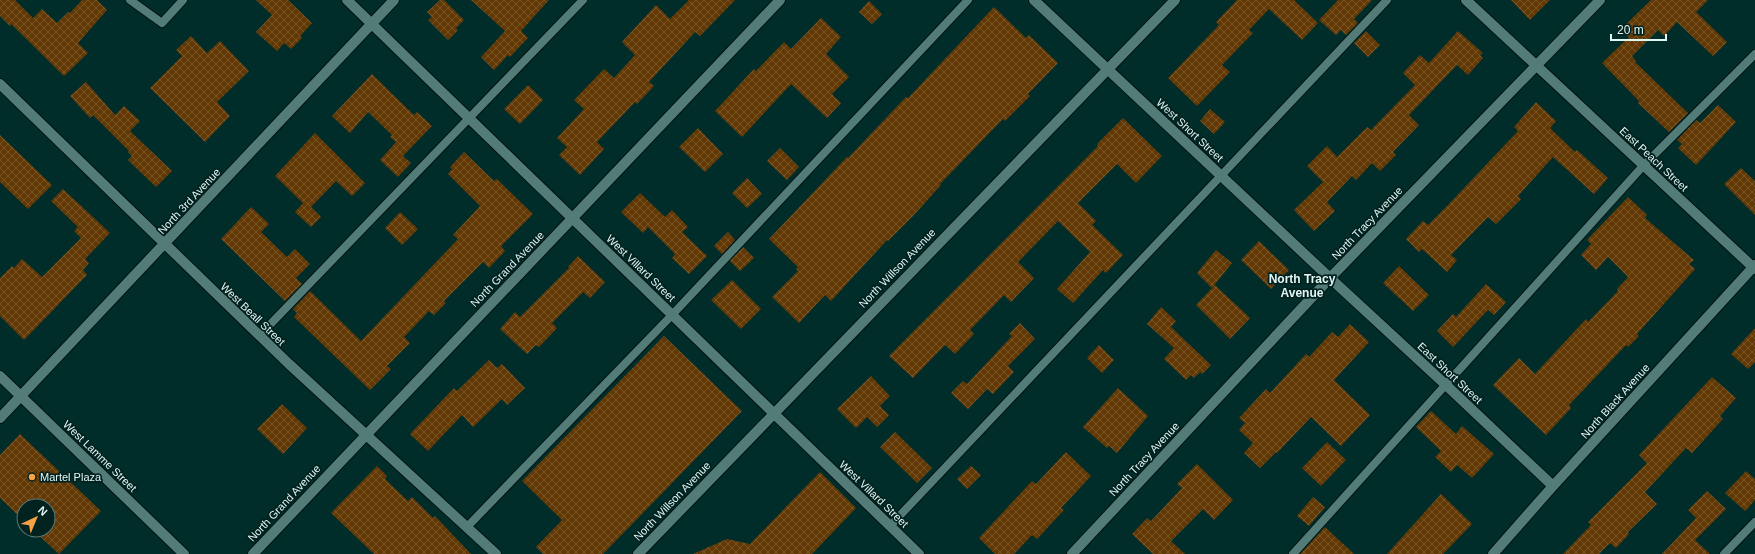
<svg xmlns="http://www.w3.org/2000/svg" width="1755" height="554" font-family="Arial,sans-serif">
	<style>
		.building { fill: url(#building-cross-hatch) }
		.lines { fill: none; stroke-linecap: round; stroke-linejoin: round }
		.service-casing { stroke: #011311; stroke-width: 10 }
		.minor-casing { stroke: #011311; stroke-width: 12 }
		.tertiary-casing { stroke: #011311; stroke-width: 12 }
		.secondary-casing { stroke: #011311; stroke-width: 12 }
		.service { stroke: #537c78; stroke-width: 8 }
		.minor { stroke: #537c78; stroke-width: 10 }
		.tertiary { stroke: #537c78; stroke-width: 10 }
		.secondary { stroke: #537c78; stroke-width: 10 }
		.poi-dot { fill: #f5a246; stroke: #022220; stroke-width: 1.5 }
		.labels { text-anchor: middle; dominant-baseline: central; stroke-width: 3.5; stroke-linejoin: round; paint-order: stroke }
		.street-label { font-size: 11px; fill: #e1f7f4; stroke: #022220 }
		.poi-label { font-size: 11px; fill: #e1f7f4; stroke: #022220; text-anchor: start }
		.neighbourhood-label { font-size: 12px; font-weight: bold; fill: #e1f7f4; stroke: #022220 }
	</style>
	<defs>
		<pattern id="building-cross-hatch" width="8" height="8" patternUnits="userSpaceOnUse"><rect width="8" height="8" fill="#623905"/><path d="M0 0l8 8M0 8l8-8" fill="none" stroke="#78562a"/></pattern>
	</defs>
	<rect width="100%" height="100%" fill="#002d2a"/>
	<path class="building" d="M0,0H15L33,18L42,9L57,23L68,12L70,13L82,0H97L107,10L78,43L88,53L64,76L11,24L10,26L0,16Z
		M256,0H288L312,23L300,36L302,38L291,49L284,43L277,51L256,32L272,15Z
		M440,0H444L464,20L456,28L458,30L448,40L428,20L432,17L427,12Z
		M471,0H549L521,31L528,38L510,57L508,55L494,70L481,57L505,31Z
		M689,0H735L700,36L695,32L649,82L654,86L637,104L635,102L597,142L604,149L580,175L559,155L567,147L557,138L584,109L574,100L604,69L614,78L635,55L622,42L656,5L670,19Z
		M1237,0H1294L1318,23L1302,40L1269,9L1249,30L1253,33L1222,65L1230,72L1197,106L1168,78L1219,25L1216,22Z
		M1338,0H1372L1354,19L1358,23L1346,35L1341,30L1336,35L1319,20Z
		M1511,0H1550L1530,20Z
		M1651,0H1708L1696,12L1727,42L1713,56L1677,22L1664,36L1658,30L1632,56L1636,61L1635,62L1688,113L1669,132L1638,103L1639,101L1602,63L1629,37L1621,29Z
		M869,1L882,14L872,24L859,12Z
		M994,7L1026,38L1029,35L1058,63L1028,94L1030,96L1005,121L1003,119L940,184L941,185L913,216L888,241L887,240L831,301L825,295L799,323L772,297L798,271L796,269L798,267L769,239L847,157L848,158L906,97L908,98Z
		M821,18L841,37L826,54L849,77L832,94L841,103L827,118L791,84L742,137L715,111L754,69L756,71L784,42L791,49Z
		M1366,31L1380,45L1368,57L1354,43Z
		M1458,31L1483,53L1480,55L1483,58L1468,75L1457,65L1409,115L1419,125L1393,152L1396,155L1380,171L1372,163L1356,180L1352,176L1327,202L1335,211L1314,231L1294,210L1323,182L1307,166L1327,146L1337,157L1367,127L1371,130L1415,85L1403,73L1420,55L1429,63Z
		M191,36L207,53L220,41L249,71L217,102L230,116L205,142L150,88L182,56L176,50Z
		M372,74L414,115L417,112L432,126L403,156L411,163L398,177L380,160L396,142L390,137L392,135L368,112L350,133L332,116Z
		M86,82L115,115L124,106L140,121L130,131L172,171L156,187L128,160L132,156L128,152L129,151L93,115L90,118L70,96Z
		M528,85L543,100L520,124L504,109Z
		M1536,102L1556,121L1550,128L1575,152L1577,150L1608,178L1594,194L1553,157L1518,196L1521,199L1496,224L1488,217L1451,255L1457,260L1447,272L1422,249L1419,252L1406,239L1423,221L1428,225L1448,205L1518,131L1514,127Z
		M1718,105L1736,122L1696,165L1678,148L1682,144L1677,140L1696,120L1700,123Z
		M1210,109L1225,122L1214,134L1200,121Z
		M1123,118L1162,156L1136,183L1117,164L1078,203L1096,221L1092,225L1123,255L1106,273L1103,270L1073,303L1057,289L1090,252L1058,221L1018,262L1034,278L1011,302L1004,295L970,330L974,334L955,354L945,345L913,378L889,356L1098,146L1097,144Z
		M698,128L723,154L705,172L679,147Z
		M315,133L365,183L352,196L336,181L311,207L321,217L311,227L295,212L303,203L275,176Z
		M0,135L52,185L28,209L0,182Z
		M780,148L799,167L787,180L767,161Z
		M464,152L494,181L497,179L533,214L501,246L505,251L489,268L483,262L444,301L446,303L434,315L429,311L404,337L410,343L387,366L391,369L370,390L294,317L297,313L293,309L310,291L361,341L458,239L453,235L480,206L448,174L452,169L450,167Z
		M1741,168L1755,181V215L1724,184Z
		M747,178L762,194L747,208L732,193Z
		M63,189L110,233L85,259L89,263L83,270L87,275L24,340L0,316V278L12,266L14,268L22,259L42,277L81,238L74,231L78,227L51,201Z
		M640,193L665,217L672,210L688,227L682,232L707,256L689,274L672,258L675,254L648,227L643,233L621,212Z
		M1628,197L1647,215L1645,218L1694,260L1689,264L1695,269L1637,334L1639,336L1628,347L1626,345L1569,405L1571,408L1546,435L1493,385L1519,358L1535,374L1586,319L1588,322L1618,291L1617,289L1628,277L1608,257L1596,270L1581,255L1591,244L1587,240Z
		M251,207L269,224L261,232L287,257L295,249L310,264L296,278L302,284L285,301L221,239Z
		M400,212L418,229L402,245L385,228Z
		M728,232L735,240L722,254L714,246Z
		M1259,241L1289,270L1271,289L1241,260Z
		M743,247L754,258L740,271L730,261Z
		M1216,250L1232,263L1212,288L1197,273Z
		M578,256L605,282L590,298L583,292L552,323L557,328L539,347L536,345L527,354L500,329L515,312L520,317L569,268L568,267Z
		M1399,266L1429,295L1413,311L1383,283Z
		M732,280L761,309L741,329L711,300Z
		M1486,284L1506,302L1494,315L1488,310L1453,347L1437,331L1453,314L1456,317Z
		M1215,285L1250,318L1230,339L1196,305Z
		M1161,307L1176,321L1171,327L1211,365L1202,374L1200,372L1194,378L1191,375L1186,380L1164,359L1174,348L1147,324Z
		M1020,323L1035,339L1008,366L1014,372L993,394L987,389L968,409L951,393L963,381L967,384L1012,336L1009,334Z
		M1350,324L1369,342L1334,380L1370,415L1341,446L1311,417L1277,453L1276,452L1260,468L1244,453L1253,443L1239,430L1245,423L1239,418L1266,389L1270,393L1306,354L1309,357L1332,332L1338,337Z
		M1755,328V362L1748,369L1731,354Z
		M664,336L742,411L603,554H543L536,547L562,520L522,481Z
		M1099,345L1114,360L1102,373L1087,358Z
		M489,360L497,368L502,364L525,388L507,405L502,399L473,427L462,415L428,451L410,434L454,388L457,391Z
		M871,376L890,396L880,406L889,415L877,427L867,417L856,428L837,409Z
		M1712,377L1736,398L1720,416L1723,419L1692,453L1686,448L1645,492L1657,504L1628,532L1629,534L1616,548L1610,543L1599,554H1563L1591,525L1588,522L1647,463L1639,455Z
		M1118,388L1148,416L1117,453L1109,446L1107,448L1083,427Z
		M282,404L307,428L283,454L257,429Z
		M1431,411L1456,434L1462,426L1494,454L1472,478L1457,465L1451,472L1435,457L1441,451L1416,427Z
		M895,432L932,468L917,483L880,447Z
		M20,434L101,511L59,554L33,530H48V506H24V521L0,498V455Z
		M1327,442L1346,460L1321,486L1302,468Z
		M1066,452L1091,476L1061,508L1064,510L1037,539L1032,535L1014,554H995L979,538L1032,481L1036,484Z
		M1197,464L1233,500L1214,520L1203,509L1171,541L1185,554H1153L1132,534L1147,518L1151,521L1182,488L1177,484Z
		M377,466L387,476L385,479L408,501L412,497L433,518L435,516L471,554H374L331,513Z
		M971,466L981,475L967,489L957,479Z
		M1746,471L1755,479V500L1745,511L1725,493Z
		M820,472L856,508L812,554H693L727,539L750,544Z
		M1707,491L1726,509L1695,540L1710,554H1662L1696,518L1688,510Z
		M1441,494L1472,524L1443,554H1387Z
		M1313,497L1325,507L1309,526L1297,516Z
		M1325,527L1354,554H1300Z"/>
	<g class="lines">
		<g class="service-casing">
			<path id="service" d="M130,0L162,23L183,0
				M259,336L583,0
				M890,526L1387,0
				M467,527L672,315L968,0
				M1293,554L1643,166L1755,54
				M1724,554L1755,522"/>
		</g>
		<g class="minor-casing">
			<path id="minor" d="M347,0L919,554
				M1034,0L1330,278L1446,385L1553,486
				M0,84L289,364L496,554
				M0,376L184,554
				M0,418L394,0
				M253,554L780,0
				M1072,554L1330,278L1600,0
				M1493,554L1553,486L1755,265"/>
		</g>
		<g class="tertiary-casing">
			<path id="tertiary" d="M638,554L1175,0"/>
		</g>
		<g class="secondary-casing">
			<path id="secondary" d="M1466,0L1755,269"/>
		</g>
		<use href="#service" class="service"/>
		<use href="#minor" class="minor"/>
		<use href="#tertiary" class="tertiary"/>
		<use href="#secondary" class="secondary"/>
	</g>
	<circle class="poi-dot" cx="32" cy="477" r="4"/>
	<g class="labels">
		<g class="street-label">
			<text transform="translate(1190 130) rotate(43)">West Short Street</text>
			<text transform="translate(1654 159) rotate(43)">East Peach Street</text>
			<text transform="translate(189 201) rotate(-47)">North 3rd Avenue</text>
			<text transform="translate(1367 223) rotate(-46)">North Tracy Avenue</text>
			<text transform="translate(641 268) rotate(44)">West Villard Street</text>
			<text transform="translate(897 268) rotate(-46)">North Willson Avenue</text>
			<text transform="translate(507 269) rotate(-46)">North Grand Avenue</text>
			<text transform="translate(253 314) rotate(44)">West Beall Street</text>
			<text transform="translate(1450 373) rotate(43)">East Short Street</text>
			<text transform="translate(1615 401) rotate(-48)">North Black Avenue</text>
			<text transform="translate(100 456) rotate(44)">West Lamme Street</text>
			<text transform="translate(1144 459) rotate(-47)">North Tracy Avenue</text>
			<text transform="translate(874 494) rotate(44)">West Villard Street</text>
			<text transform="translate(672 501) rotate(-46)">North Willson Avenue</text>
			<text transform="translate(284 503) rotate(-47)">North Grand Avenue</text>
		</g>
		<g class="poi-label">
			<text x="40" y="477">Martel Plaza</text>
		</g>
		<g class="neighbourhood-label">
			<text x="1302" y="279">North Tracy<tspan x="1302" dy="14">Avenue</tspan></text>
		</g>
	</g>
	<g transform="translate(36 518) rotate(44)"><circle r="19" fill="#022220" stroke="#5b7775"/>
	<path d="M0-3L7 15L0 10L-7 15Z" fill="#f5a246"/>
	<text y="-6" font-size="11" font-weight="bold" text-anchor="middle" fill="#e1f7f4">N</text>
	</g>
	<path d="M1611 34v6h55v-6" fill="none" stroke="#e1f7f4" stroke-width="2"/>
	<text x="1617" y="34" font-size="12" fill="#e1f7f4" stroke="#022220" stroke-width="3" paint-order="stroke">20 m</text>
</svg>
